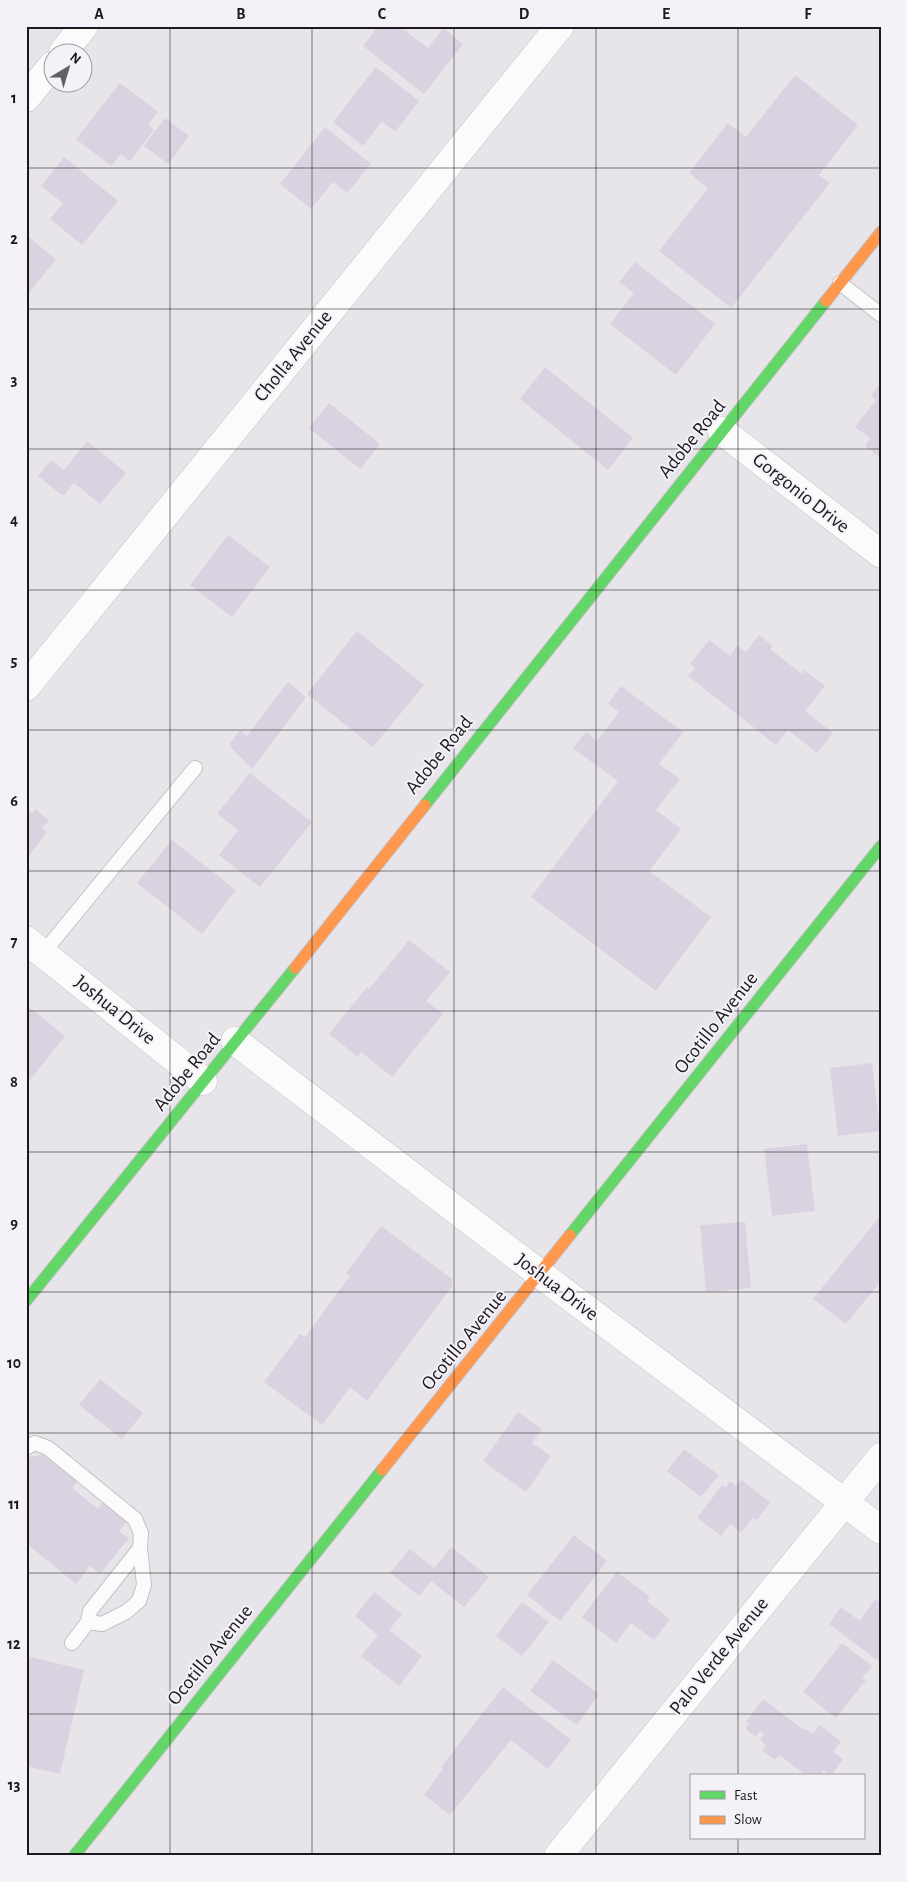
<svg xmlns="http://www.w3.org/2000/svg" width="907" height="1882" font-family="'Alegreya Sans',sans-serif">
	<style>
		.building { fill: #dad2e0 }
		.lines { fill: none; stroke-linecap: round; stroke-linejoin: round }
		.lane-casing { stroke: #c3c1c5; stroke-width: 16 }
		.street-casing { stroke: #c3c1c5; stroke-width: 29 }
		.fast-casing { stroke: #c3c1c5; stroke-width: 13 }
		.slow-casing { stroke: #c3c1c5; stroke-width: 13 }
		.lane { stroke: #fbfbfc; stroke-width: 14 }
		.street { stroke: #fbfbfc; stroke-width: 28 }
		.fast { stroke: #63d668; stroke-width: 11 }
		.slow { stroke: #ff974d; stroke-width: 11 }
		.grid { fill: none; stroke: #1b191c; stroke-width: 1; stroke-opacity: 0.55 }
		.labels { text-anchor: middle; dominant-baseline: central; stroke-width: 4; stroke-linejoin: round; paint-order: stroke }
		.street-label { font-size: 20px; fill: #1b191c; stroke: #f5f1f8 }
		.neatline { fill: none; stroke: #1b191c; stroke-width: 2 }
		.grid-label { font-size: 16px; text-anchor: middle; font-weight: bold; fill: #1b191c }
	</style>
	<rect width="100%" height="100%" fill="#e7e5e9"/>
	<path class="building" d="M378,26H406L403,29L428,48L443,28L463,44L424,94L363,46Z
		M376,67L419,101L395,132L382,121L363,146L333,122Z
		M795,75L858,125L819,175L830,183L731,308L659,251L708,188L689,173L728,123L746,137Z
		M120,83L158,112L148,125L154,130L130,161L121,154L111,166L76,139Z
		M165,118L189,136L168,164L144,146Z
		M325,127L371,164L347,193L333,182L311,209L280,184Z
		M64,157L118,201L82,245L50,219L63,203L41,186Z
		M26,235L56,259L26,297Z
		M635,262L715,324L676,375L610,324L634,293L619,282Z
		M545,367L633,438L608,470L520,399Z
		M881,382V458L865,446L870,438L855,427L876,400L871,396Z
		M329,403L380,444L360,469L309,428Z
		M87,441L126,473L100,504L74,483L63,496L38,476L51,460L64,470Z
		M228,535L270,567L232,617L190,585Z
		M357,631L424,685L373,747L307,694Z
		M759,635L773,646L770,649L802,674L804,670L825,686L805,711L833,733L817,753L788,730L776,745L688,676L695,668L690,664L709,640L730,656L737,646L746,652Z
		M288,682L306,697L252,769L229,745L240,730L247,736Z
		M621,686L683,732L659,764L680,779L656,810L681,829L649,871L711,917L656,991L531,897L618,781L573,748L586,732L597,741L609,725L619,712L608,704Z
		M250,773L312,822L260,887L219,855L238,830L217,814Z
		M26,809L32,813L35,809L49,820L42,828L47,832L28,857L26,856Z
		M172,840L236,890L202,934L137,883Z
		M409,940L450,972L426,1001L443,1014L392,1077L361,1052L358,1057L329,1034L367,987L369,989Z
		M28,1006L65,1036L26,1085V1007Z
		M872,1063L880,1131L838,1136L830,1068Z
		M807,1144L815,1211L772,1216L764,1149Z
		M881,1215V1281L846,1324L813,1299Z
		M745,1222L751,1288L706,1292L700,1225Z
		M381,1226L452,1279V1286L367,1401L350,1387L322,1425L264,1382L300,1334L305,1337L350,1276L346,1273Z
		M100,1379L143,1413L122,1439L79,1405Z
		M518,1412L542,1429L532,1443L551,1456L526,1492L483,1461Z
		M684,1449L719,1475L701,1497L667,1471Z
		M46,1454L79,1480L72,1488L98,1509L104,1501L128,1520L119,1531L129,1538L100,1574L90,1566L76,1584L26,1543V1460L29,1457Z
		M741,1480L770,1502L757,1520L753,1518L741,1533L730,1524L721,1536L697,1518L722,1485L726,1487L730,1481L736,1486Z
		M574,1535L607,1561L560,1621L527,1595Z
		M451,1547L489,1577L464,1607L431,1581L419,1596L390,1573L410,1549L434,1568Z
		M617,1572L650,1597L647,1601L670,1619L654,1640L631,1623L616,1643L582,1617Z
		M374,1592L402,1614L389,1630L422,1656L399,1686L361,1656L378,1635L355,1616Z
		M875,1599L881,1603V1663L829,1624L841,1607L860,1621Z
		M522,1602L549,1622L522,1656L496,1636Z
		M842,1643L872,1666L862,1678L866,1680L836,1718L803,1692Z
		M26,1656L84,1670L60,1774L26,1766Z
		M553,1660L599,1694L577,1725L530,1691Z
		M503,1687L571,1740L548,1769L511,1740L450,1815L424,1795L443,1769L441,1767Z
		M763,1699L804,1730L806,1729L813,1734L820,1725L841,1742L833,1752L843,1759L831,1776L823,1770L819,1776H807L779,1755L775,1760L762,1750L766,1745L760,1740L764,1734L760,1731L756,1737L746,1729L749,1723L746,1722Z"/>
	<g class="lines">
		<g class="lane-casing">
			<path id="lane" d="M840,283L881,315
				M43,953L195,768
				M26,1448L35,1443L48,1448L135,1519L141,1533L140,1548L144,1585L139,1601L126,1612L102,1624L88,1622L72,1643
				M88,1622L90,1611L140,1548"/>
		</g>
		<g class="street-casing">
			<path id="street" d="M63,52L84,26
				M26,98L52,66
				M722,431L881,554
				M26,687L560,26
				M26,940L203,1081
				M235,1041L540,1274L881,1530
				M558,1856L881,1457"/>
		</g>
		<g class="fast-casing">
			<path id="fast" d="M425,805L826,301
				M570,1235L881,846
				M26,1301L295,968
				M74,1856L382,1470"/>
		</g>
		<g class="slow-casing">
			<path id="slow" d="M826,301L881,232
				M295,968L425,805
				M382,1470L570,1235"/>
		</g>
		<use href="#lane" class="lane"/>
		<use href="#street" class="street"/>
		<use href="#fast" class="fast"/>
		<use href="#slow" class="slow"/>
	</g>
	<path class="grid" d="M170,26V1856M312,26V1856M454,26V1856M596,26V1856M738,26V1776M26,168H881M26,309H881M26,449H881M26,590H881M26,730H881M26,871H881M26,1011H881M26,1152H881M26,1292H881M26,1433H881M26,1573H881M26,1714H881M738,1838V1856"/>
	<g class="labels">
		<g class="street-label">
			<text transform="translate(293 356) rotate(-51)">Cholla Avenue</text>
			<text transform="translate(692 439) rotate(-51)">Adobe Road</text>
			<text transform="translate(801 493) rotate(38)">Gorgonio Drive</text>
			<text transform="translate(439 755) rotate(-51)">Adobe Road</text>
			<text transform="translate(115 1010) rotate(39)">Joshua Drive</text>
			<text transform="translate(716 1023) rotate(-52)">Ocotillo Avenue</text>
			<text transform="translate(187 1072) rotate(-51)">Adobe Road</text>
			<text transform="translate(557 1287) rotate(37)">Joshua Drive</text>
			<text transform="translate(464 1340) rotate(-51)">Ocotillo Avenue</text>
			<text transform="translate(210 1655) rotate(-51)">Ocotillo Avenue</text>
			<text transform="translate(719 1656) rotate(-51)">Palo Verde Avenue</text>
		</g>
	</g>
	<rect width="907" height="1882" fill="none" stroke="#f5f1f8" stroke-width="55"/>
	<rect x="690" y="1774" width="175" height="65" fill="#f5f1f8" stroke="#9e9ba0"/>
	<rect x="700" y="1791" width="25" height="8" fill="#63d668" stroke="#9e9ba0"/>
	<text x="734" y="1800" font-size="15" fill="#1b191c">Fast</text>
	<rect x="700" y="1816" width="25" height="8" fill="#ff974d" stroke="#9e9ba0"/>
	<text x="734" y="1824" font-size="15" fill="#1b191c">Slow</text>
	<g transform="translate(68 68) rotate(38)"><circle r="24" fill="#f5f1f8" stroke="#9e9ba0"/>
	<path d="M0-4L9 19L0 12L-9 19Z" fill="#626064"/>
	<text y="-8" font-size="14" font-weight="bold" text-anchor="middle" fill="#1b191c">N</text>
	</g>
	<rect x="28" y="28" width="852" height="1826" class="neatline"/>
	<g class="grid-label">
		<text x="99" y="19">A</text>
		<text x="241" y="19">B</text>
		<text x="382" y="19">C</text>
		<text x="524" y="19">D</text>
		<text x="666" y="19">E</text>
		<text x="808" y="19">F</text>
		<text x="14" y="103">1</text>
		<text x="14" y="244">2</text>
		<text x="14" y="385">3</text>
		<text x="14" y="525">4</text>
		<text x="14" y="666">5</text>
		<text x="14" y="806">6</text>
		<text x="14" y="947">7</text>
		<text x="14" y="1087">8</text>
		<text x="14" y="1228">9</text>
		<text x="14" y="1368">10</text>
		<text x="14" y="1509">11</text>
		<text x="14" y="1649">12</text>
		<text x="14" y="1790">13</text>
	</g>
</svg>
